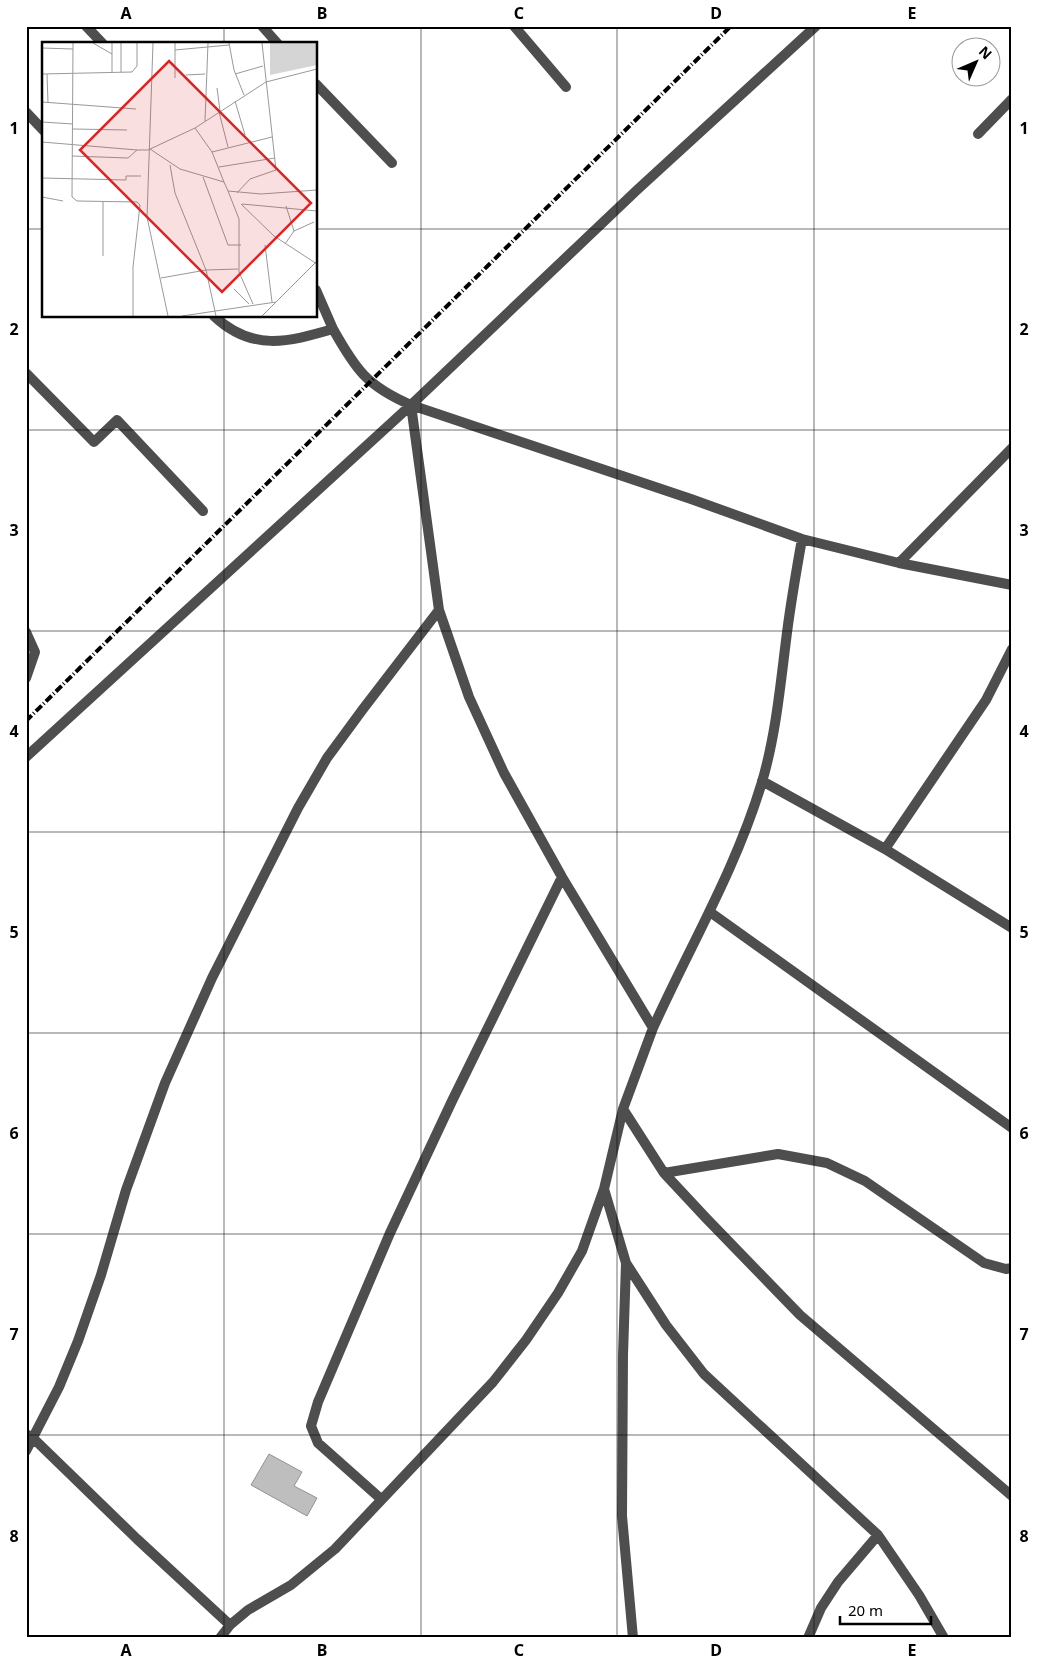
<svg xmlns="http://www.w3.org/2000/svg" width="1038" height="1664" font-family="'Noto Sans',sans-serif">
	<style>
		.building { fill: #bebebe; stroke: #929292 }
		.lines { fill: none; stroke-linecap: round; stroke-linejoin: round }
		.minor { stroke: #4e4e4e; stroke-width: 10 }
		.tertiary { stroke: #4e4e4e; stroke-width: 10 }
		.rail { stroke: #000; stroke-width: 4; stroke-dasharray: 8 2.5 1 2.5; stroke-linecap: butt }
		.grid { fill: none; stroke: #000; stroke-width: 1; stroke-opacity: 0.55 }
		.inset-road { fill: none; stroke: #999; stroke-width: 1 }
		.view { fill: #d62828; fill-opacity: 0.15; stroke: #d62828; stroke-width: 2.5 }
		.inset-edge { fill: none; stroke: #000; stroke-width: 2.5 }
		.neatline { fill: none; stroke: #000; stroke-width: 2 }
		.grid-label { font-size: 16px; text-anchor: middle; font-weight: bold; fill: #000 }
	</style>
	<rect width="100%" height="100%" fill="#fff"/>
	<path class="building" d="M269,1454L302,1472L294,1486L317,1498L307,1516L251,1485Z"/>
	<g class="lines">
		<path class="minor" d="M86,26L103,44
			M262,26L278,44
			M514,26L566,87
			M316,84L392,163
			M26,112L44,131
			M978,134L1012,99
			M316,290L333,329
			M214,316C252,352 288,342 333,329C356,370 367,386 411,405L691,499L802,539L899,563L1012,585
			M26,373L94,442L117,420L203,511
			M411,405L439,610L469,697L504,773L562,877L653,1028L623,1109L664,1173L706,1218L800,1315L1012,1496
			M899,563L1012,448
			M26,757L411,405L637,190L816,26
			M762,781L885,849L1012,928
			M885,849L986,700L1012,649
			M710,912L1012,1128
			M653,1028C690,946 736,869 762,782C777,731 781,677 788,625C792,596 797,567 802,539
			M664,1173L778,1154L827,1163L865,1181L984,1263L1006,1269L1012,1268
			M604,1189L626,1263L666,1325L704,1374L878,1535L919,1595L944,1638
			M626,1263L623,1355L622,1516L633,1638
			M26,1434L34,1439L137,1539L230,1625
			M26,1451L59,1387L78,1341L101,1275L126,1190L165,1083L212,978L298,808L327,758L363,709L439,610
			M381,1499L318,1443L311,1426L318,1402L390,1233L452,1101L562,877
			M220,1638L230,1625L248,1610L291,1585L335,1549L493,1382L526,1340L558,1293L582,1251L604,1189L623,1109
			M808,1638L821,1608L838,1582L878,1535"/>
		<path class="tertiary" d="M26,632L35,652L26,678"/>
		<path class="rail" d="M26,721L731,26"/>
	</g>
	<path class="grid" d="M224,26V44M421,26V1638M617,26V1638M814,26V1638M26,229H44M316,229H1012M224,316V1638M26,430H1012M26,631H1012M26,832H1012M26,1033H1012M26,1234H1012M26,1435H1012"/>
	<g transform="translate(42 42)">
		<rect width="275" height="275" fill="#fff"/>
		<path d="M228,1H275V23L228,33Z" fill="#d5d5d5"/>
		<path class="inset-road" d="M31,1L30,155L35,159L95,160L98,163L91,225V274M51,1L70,12M111,1L105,175L126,274M187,1L192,28L202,53M0,6L31,7M133,8L187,3M79,30V1M70,31V1M0,32L90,30L95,24V1M5,32L6,61M193,32L221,24M144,33L163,32M133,36V1M175,46L178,69M193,59L203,93M0,60L94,67M177,70L186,105M163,79L166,1M0,80L31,82M153,86L170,110L182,140M31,87L85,88M0,100L95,108M108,107L138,127L182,140L186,149L219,152L275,148M170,110L230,95M30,114L86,116L95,108H106L153,86L224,40L275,27M128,123L133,151L164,228L174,274M177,125L233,116M161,135L186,203H199M0,136L84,138V134H99M186,149L197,177V230L211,262M195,151L208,137L234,128L220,1M0,155L21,159M199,162L232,194L275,222M200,162L275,169M252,189L272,180M243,202L252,189L244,164M223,203L230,260M61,214V160M119,236L164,228L196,227M192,247L207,262M140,274L234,260M220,274L275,219"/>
		<path class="view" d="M127,19L269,161L180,250L38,108Z"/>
		<rect width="275" height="275" class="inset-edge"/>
	</g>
	<rect width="1038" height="1664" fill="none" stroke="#ffffff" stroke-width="55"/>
	<g transform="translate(976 62) rotate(45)"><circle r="24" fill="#ffffff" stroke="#999999"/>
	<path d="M0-4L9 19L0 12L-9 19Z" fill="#000000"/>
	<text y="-8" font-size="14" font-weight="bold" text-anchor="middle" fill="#000000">N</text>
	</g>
	<path d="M840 1616v8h91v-8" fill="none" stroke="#000000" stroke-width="2.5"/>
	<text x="848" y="1616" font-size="15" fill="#000000" stroke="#ffffff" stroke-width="4" paint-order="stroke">20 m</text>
	<rect x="28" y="28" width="982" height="1608" class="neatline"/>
	<g class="grid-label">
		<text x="126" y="19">A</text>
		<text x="322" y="19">B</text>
		<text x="519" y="19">C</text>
		<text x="716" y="19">D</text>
		<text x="912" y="19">E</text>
		<text x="14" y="134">1</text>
		<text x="1024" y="134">1</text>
		<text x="14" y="335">2</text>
		<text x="1024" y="335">2</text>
		<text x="14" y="536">3</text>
		<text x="1024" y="536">3</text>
		<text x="14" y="737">4</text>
		<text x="1024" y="737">4</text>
		<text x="14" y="938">5</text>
		<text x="1024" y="938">5</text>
		<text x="14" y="1139">6</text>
		<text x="1024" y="1139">6</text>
		<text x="14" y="1340">7</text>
		<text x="1024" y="1340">7</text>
		<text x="14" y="1542">8</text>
		<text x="1024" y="1542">8</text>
		<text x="126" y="1656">A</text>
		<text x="322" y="1656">B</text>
		<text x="519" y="1656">C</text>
		<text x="716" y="1656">D</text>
		<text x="912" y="1656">E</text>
	</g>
</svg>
